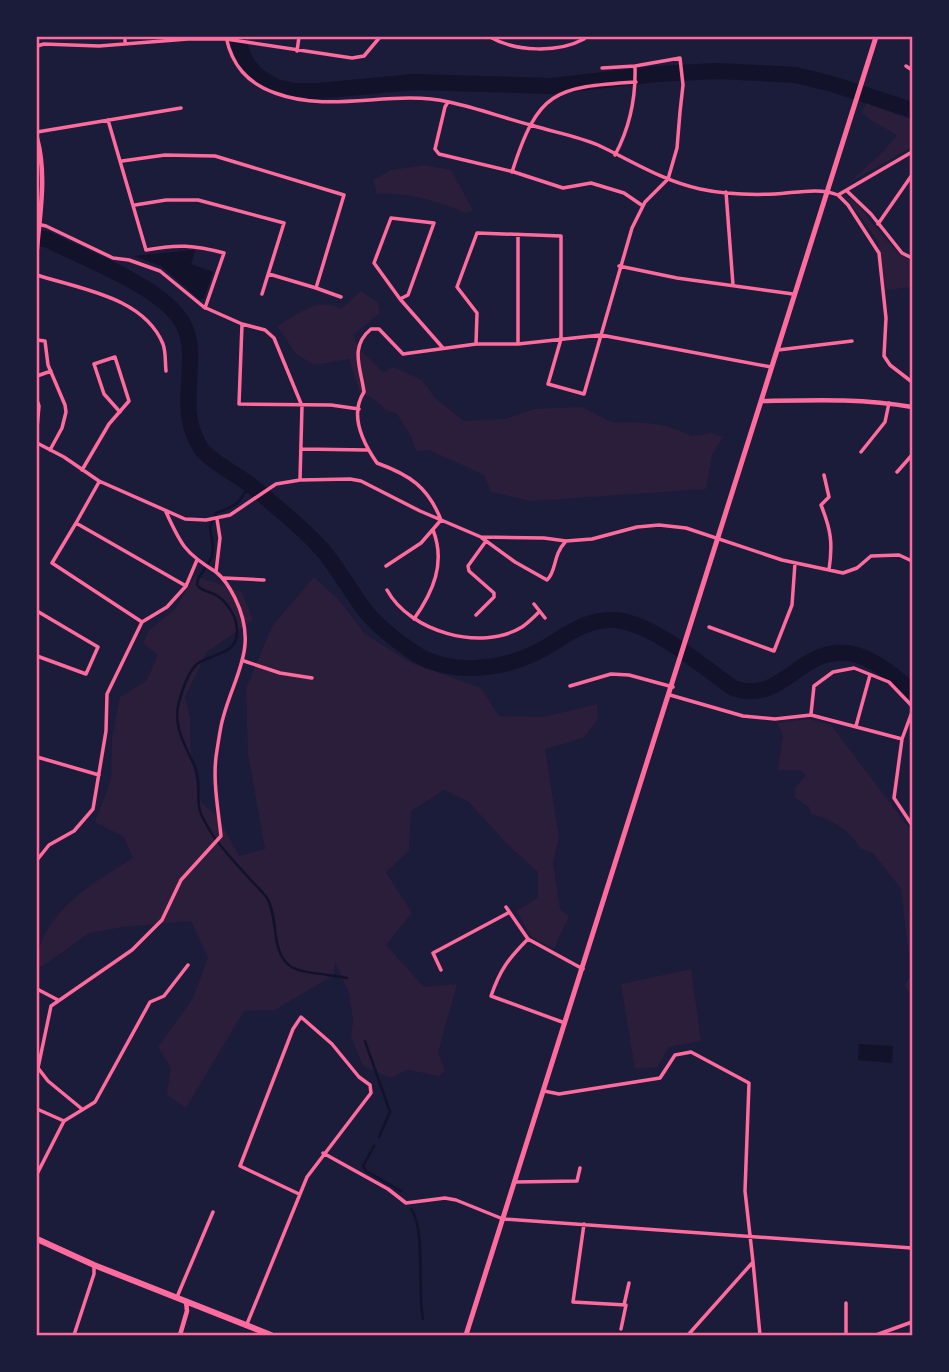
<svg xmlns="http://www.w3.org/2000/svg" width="949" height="1372" font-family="Lato,sans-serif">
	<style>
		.green { fill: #2a1e3b }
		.water { fill: #12122b }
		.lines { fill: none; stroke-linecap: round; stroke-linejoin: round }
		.stream { stroke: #12122b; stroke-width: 2.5 }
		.river { stroke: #12122b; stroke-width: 16 }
		.minor { stroke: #ff6b9d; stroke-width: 3.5 }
		.tertiary { stroke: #ff6b9d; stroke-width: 4.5 }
		.secondary { stroke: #ff6b9d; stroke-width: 5 }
		.trunk { stroke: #ff6b9d; stroke-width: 6 }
		.neatline { fill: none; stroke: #ff6b9d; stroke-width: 2.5 }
	</style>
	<rect width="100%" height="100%" fill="#1b1b3a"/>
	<path class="green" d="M866,103L912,120V144L908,149L847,184L883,152L897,135L872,121L862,113Z
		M425,165L451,170L473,210L466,213C438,201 407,192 377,194L373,180L391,170Z
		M851,198C871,218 889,250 912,261V287L886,290L878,241L847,199Z
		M361,291L378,303L380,313L353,335L359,349L383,372L394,367L422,380L435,398L464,421L505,419L534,409L582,407L612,422L648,423L667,426L692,436L712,433L723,437L712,455L706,489L531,501L491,492L484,475L429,450L416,451L411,436L397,414L386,410L374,399L360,393L349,359L314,365L296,354L277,326C299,314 317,296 341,309Z
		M195,576L242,592L253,620L207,652L185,697L190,718V744L199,800L218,817L239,856L265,849L248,754L246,689L272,626L314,577L338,599L365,634L411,663L481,688L499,716L543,717L597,704L598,719L583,738L545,749L559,837L553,862L560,909L569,916L554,949L532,937L516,911L538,898V872L506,843L469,802L444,790L411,811L409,851L386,872L412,913L386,945L424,987L457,984L438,1053L445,1070L440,1076L407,1070L390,1078L363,1066L351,1037L353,1021L349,993L335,962L334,975L275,1010L244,1011L186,1108L167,1095L171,1068L158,1047L193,998L208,958L191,921L123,927L89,933L43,966L37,967C37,915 95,881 133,858L124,837L95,822L111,780L112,738L120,697L147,680L158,655L143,643L149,630L175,609Z
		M809,719L831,725L912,832V1004L910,993L904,986L911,975L901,889L873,853L861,849C851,831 831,819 811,814L809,807L795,798V788L806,775L801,770H778L783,734L777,723Z
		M691,969L701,1041L669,1047L657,1067L635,1069L621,984Z"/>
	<path class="water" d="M193,250L195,252L191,264L213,272L204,298L200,300L161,266L134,256Z
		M859,1044L893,1046L892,1063L858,1060Z"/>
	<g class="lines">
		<path class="stream" d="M249,484C240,504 236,506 216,513L210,527L213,547L212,557L198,579L197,585C203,593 212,591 219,597C226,602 235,615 236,623C243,657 212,652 197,664C188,672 182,691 179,702C172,727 186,746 195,767C202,782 195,800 201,814C212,839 231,858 249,878C254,884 262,891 267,898C279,918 270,951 290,966C301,974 331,974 347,978
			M365,1041L390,1112L379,1137
			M374,1146L363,1166L366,1171L401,1191
			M411,1209C426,1229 417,1290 423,1319"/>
		<path class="river" d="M236,37L246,62L256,75L276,87L295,91H318L414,82L551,86L657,74L719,71L796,75L832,84L912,110
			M37,239H46C82,257 154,284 178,316C188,329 191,344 190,360C190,394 182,416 200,447C207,459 234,473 246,482C258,490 268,500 279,509C292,520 306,532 318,545C336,564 348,588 364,609C377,626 398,642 416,654C450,675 499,670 533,654C561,641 582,618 615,620C653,623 702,666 733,688C784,706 800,643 853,654C875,659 895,677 912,691"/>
		<path class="minor" d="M226,37C232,65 247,83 275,93C332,114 392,89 449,102C477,108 504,118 531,125C553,132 577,136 598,145C632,161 663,181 700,189C723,194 751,195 775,194C795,193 819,187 838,195L912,152
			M490,37C516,52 558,53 584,39
			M125,44V37
			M37,46L44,44L99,46L188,39H226L352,58L364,56L380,37
			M297,51L299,37
			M906,66L912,70
			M448,102L445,107L435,149L439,154L514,172L563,188L591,183L624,193L643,206
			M37,132L181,108
			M615,155C630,127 636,98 635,66
			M122,161L165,155L215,156L344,195L316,288L269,274
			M512,172C538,91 554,87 636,82
			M847,191L871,214L902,253L912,258
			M726,192L733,285
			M838,195L848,205L879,253L886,318L884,356L890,365L912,382
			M135,205L166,200H198L284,223L262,294
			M37,224L46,226L113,258L129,260L160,271L205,308L224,253C194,245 177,244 146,250L108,120
			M878,224L912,175
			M619,266L677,278L793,294
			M37,275C80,289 144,297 163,344C166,352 165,362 166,371
			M316,288L341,297
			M400,299L374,263L391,218L434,223L408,295L400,299L443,348
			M206,308L242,324L239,404L331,405L359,409
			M242,324L265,330L274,338L302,406L300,480
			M37,340L45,341L48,365L65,405L66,412L62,428L50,450
			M476,344L477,313L457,287L477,233L561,236V339L548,384L584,394L632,228L645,202L668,179L677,148L680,112L683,85L680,58L635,66L602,68
			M518,344V235
			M778,350L852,341
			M37,376L51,371
			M37,400L39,406L37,428
			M37,443L64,457L99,481L185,519L206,520L230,515L276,484L300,480L350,479L361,481L420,511L481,537L544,538L566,541L592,539L637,527L659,525L686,528L782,560L843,573L857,568L871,556L899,555L912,561
			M301,449L368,450
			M861,452L885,422L889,403
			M82,470L109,424L129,401L115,357L94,364L104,394L120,412
			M897,472L912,455
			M824,475L829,497L821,505C831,530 833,543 829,570
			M166,512C181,545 185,553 216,572
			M76,523L99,482
			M482,538L515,562L547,580C557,571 552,556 566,541
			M386,566L421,543L441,520C428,487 410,475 377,463C363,443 349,415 364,392C361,368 349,347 371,329H379L403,354L476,344H518L601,335L771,367
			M224,578L264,580
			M387,590C410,632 481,652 522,627C528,623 534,617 539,612
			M534,604L545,618
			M37,611L98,647L86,674L37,656
			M476,615L494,597V593L469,571L468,566L486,541
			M414,619C433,592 446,563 433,530
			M142,622L52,563L76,523L186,586
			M709,627L774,651L792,605L795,563
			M244,661L280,673L312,678
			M570,686L611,674L629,675L673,687
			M670,695L743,716L775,719L811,715L902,739
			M912,712L902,739L894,798L912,825
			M811,714L814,686L833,672L854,668L889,682L912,706
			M856,726L870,675
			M37,757L99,775
			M37,860L49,845L74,831L93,809L106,731L107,694L142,622L167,607L186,586L197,560
			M506,907L528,939L583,969
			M528,939C508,959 500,970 491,996L565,1023
			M441,970L433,953L508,913
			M37,989L58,1000
			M544,1091L559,1094L660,1078L675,1055L691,1052L749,1083L745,1191L753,1262L688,1335
			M37,1109L64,1121L37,1174
			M82,1109L48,1081L38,1068L51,1006L132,950L162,920L181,880L221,836C218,807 212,778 217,750C219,739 220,728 223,718C235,673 259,647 235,598C230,588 225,579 216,572L220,538L217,519
			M64,1121L95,1102L150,1002L164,996L188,965
			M323,1153L388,1189L406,1203L445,1198L456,1200L503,1219L912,1248
			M514,1182L577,1181L580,1168
			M584,1224L573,1302L626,1305L621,1329
			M753,1262L760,1335
			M177,1297L213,1212
			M624,1305L629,1283
			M247,1324L307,1177L371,1093L370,1085L359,1077L332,1044L301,1017L293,1029L240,1166L299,1194
			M74,1335L94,1274V1267
			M846,1335V1303
			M876,1335L912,1322"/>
		<path class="tertiary" d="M37,138C47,175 40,212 37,249
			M762,401C812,400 863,398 912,407
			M180,1335L187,1311L186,1301"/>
		<path class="secondary" d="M466,1335L876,37"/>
		<path class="trunk" d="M37,1239L94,1265L271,1335"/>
	</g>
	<rect width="949" height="1372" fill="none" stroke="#1b1b3a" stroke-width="77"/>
	<rect x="38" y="38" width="873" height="1296" class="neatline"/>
</svg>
